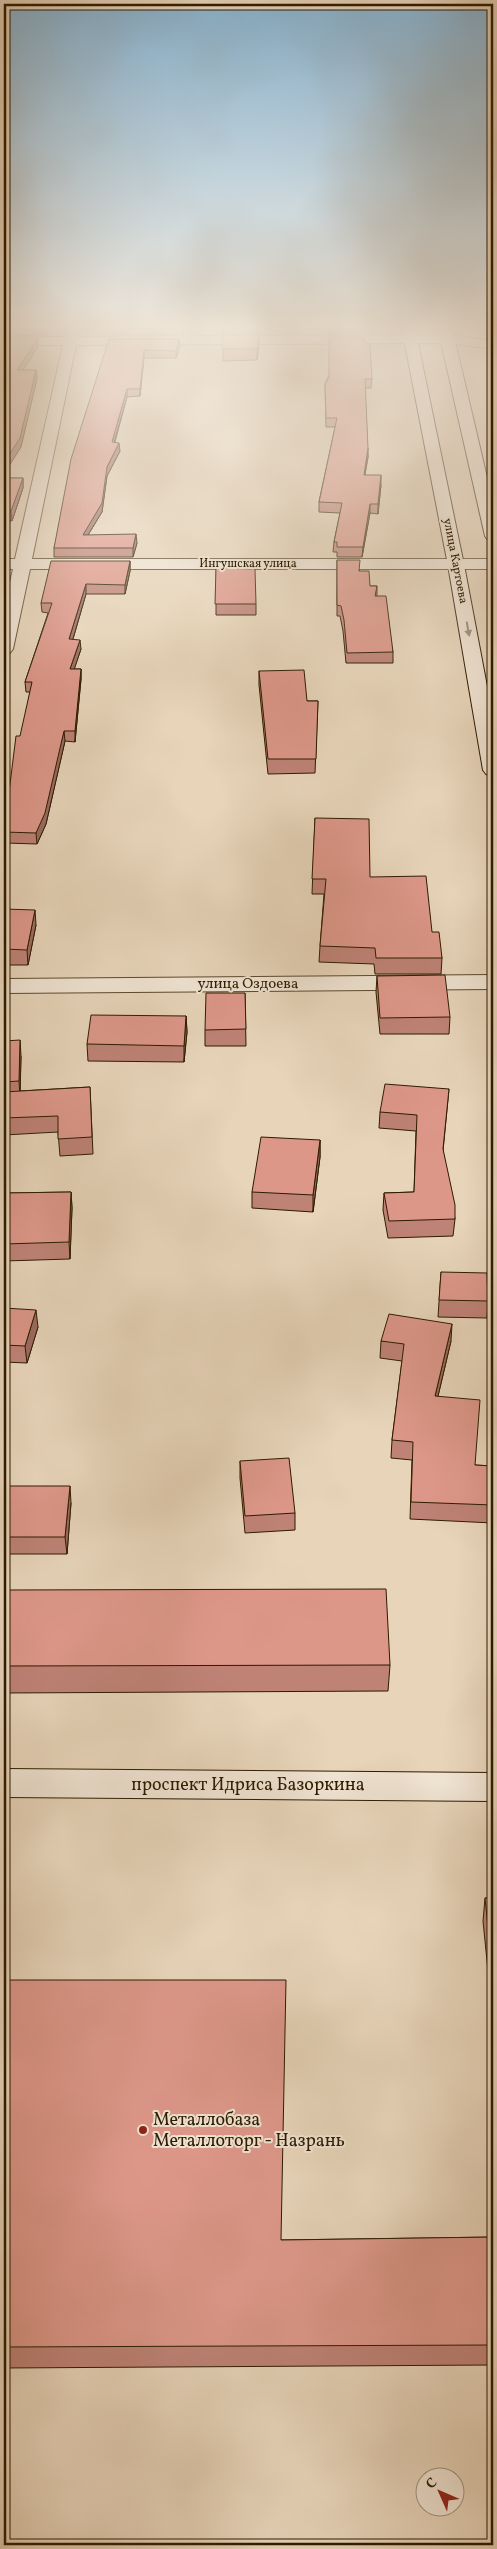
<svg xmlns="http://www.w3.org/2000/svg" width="497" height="2549" font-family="Vollkorn,serif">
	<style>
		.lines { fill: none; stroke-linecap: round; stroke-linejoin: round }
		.street-casing { stroke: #5c492e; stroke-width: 2 }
		.secondary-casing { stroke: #2d1b00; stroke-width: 2 }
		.street { fill: #efe3d2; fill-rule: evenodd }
		.secondary { fill: #efe3d2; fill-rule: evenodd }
		.wall { fill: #be8276; stroke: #2d1b00 }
		.shaded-wall { fill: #9b6a60; stroke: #2d1b00 }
		.building { fill: #dd9789; stroke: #2d1b00 }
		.oneway { fill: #988974 }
		.poi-dot { fill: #8f2418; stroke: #efe3d2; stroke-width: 2 }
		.labels { text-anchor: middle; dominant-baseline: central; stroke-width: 4; stroke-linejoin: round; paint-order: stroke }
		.far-street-label { font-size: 12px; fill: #2d1b00; stroke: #efe3d2 }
		.street-label { font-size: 15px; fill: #2d1b00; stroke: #efe3d2 }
		.near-street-label { font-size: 18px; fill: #2d1b00; stroke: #efe3d2 }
		.near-poi-label { font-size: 18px; fill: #2d1b00; stroke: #efe3d2; text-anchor: start }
	</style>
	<rect width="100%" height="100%" fill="#e7d4b9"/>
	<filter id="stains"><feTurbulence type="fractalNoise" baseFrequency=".004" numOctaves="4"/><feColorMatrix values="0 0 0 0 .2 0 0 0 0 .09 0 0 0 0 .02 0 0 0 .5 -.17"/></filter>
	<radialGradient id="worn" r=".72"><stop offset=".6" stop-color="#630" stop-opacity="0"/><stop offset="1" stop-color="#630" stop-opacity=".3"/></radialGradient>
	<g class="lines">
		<g class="street-casing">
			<path id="street" d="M68,324H80L78,337L448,335L493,341V349L448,343L76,345L32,559H493V569H30L13,649L10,653L4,654V609L13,569H4V559H15L63,345H4V337H65Z
				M493,975V989L4,993V979Z"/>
		</g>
		<g class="secondary-casing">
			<path id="secondary" d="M401,324H414L464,565L493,718V776L486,774L483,770L448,565Z
				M437,324H451L493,503V541L487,539L485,536Z
				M4,1769L493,1773V1801L4,1797Z"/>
		</g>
		<use href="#street" class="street"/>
		<use href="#secondary" class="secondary"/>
	</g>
	<path class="wall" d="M4,324H53L46,335L4,336Z
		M186,324L183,335H113V326Z
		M223,324H261L260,334H223Z
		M328,324H361V334H328Z
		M223,335L259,346L257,360L223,361Z
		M109,339H179L180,346L176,358H144L140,396L127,397L115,442L120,451L107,476L102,512L88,535L137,543L133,557H54V548Z
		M328,377L372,379L371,388H365L368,457L365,475L381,485L378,514L370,513L362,557H337V552H333L334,542L340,513L319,512V502L335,427H326L325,384Z
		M4,478H23V488L12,521L4,520V524Z
		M337,560L360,571L370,586H377V596L393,652V663H346L343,631L340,616H337Z
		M130,561V571L125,594H86L73,639L81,649L74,669H81V679L75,742L65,741L46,824L37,844L5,843L4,832L30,692H26L25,682L48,613L42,612L41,603Z
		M216,568L256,604V615H216Z
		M259,671L307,701H318L315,773L268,774L259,685Z
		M315,818L370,877L432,932L442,958L441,974H375L374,964L319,962L320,946L324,894H312Z
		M4,909L36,925L28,965H4Z
		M377,976L450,1017L449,1034H380L376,992Z
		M245,993L246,1046H205V1030Z
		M186,1016L187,1032L184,1062L88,1061L87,1044Z
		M4,1041L21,1056L20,1091L90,1087L93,1154L60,1156L58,1132L4,1135Z
		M449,1089L443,1151L455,1219L453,1236L388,1238L383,1210L384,1193L414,1192L416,1131L379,1128L380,1112Z
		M320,1140V1157L313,1212L252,1208V1192Z
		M71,1192L72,1208L70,1259L4,1261V1193Z
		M441,1272L488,1301L487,1318L438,1317Z
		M4,1308L38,1327L27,1363L4,1362Z
		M381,1341H451L438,1396L475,1465L493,1466V1523L410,1519L412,1460L391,1458L392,1440L402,1361L380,1358Z
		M240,1461L295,1513V1530L245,1533L240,1478Z
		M4,1486L71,1503L67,1554H4Z
		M4,1590L390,1665L388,1691L4,1693Z
		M485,1898H493V2001H491L483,1921Z
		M4,1980L281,2240L493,2237V2365L4,2368Z"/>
	<path class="shaded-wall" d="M47,324H53L46,335L45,326Z
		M93,324H99L93,333Z
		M183,324H186L183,335Z
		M259,335V346L257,360V349Z
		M38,338V347L17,379V370Z
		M179,339L180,346L176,358V351Z
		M144,350V358L140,396V389Z
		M36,370L37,379L21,447L4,474V463Z
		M127,389V397L112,450V442Z
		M119,443L120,451L107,476L102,512L83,543V535L107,467Z
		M368,448V457L363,484L364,475Z
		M381,475V485L378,514V504Z
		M23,478V488L12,521L11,511Z
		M370,504V513L362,557L363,547Z
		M136,534L137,543L133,557V548Z
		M130,561V571L125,594V585Z
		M86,584V594L70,649L69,639Z
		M80,640L81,649L71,679L70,669Z
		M81,669V679L75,742V731Z
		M64,731L65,741L46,824L37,844L36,833Z
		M35,910L36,925L28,965L27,950Z
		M186,1016L187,1032L184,1062V1046Z
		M20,1040L21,1056L20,1098L19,1081Z
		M320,1140V1157L313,1212V1195Z
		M71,1192L72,1208L70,1259L69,1242Z
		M36,1310L38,1327L27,1363L25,1346Z
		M452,1324L451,1341L434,1413L435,1396Z
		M70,1486L71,1503L67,1554L65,1537Z"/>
	<path class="building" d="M4,324H47L45,326L4,327Z
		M113,324H183V326H113Z
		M223,335H259L257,349H222Z
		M329,337H363L365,344H370L372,379H365L368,448L364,475H381L378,504H370L363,547H337V542H334L342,503L319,502L337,418H326L325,384L329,377Z
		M4,338H38L17,370H36L20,438L4,463Z
		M109,339H179L176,351L144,350L140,389H127L112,442L119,443L107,467L102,503L83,535L136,534L133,548H54L71,459Z
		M4,478H23L11,511L4,510Z
		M337,560H360L359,571H369L370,586H377L375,596H386L393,652L347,653L344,620L341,606L337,605Z
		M51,561H130L125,585L86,584L69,639L80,640L70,669H81L75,731H64L45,813L36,833L4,832L16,736H20L32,682H25L52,603H41Z
		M216,568L255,569L256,604H215Z
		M304,670L307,701H318L316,759H268L259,671Z
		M315,818L369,819L370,877L426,876L432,932H439L442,958H376L375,948L320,946L326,879H312Z
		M4,909L35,910L27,950L4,949Z
		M445,975L450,1017L380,1018L377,976Z
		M206,993H245L246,1029L205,1030Z
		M91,1015L186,1016L184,1046L87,1044Z
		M20,1040L19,1081L4,1082V1041Z
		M385,1084L449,1089L443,1149L455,1205V1219L389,1221L384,1193L414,1192L417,1115L380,1112Z
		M90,1087L92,1137L58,1139V1116L4,1118V1092Z
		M261,1137L320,1140L313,1195L252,1192Z
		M71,1192L69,1242L4,1244V1193Z
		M441,1272L487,1273L488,1301L439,1300Z
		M4,1308L36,1310L25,1346L4,1345Z
		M389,1314L452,1324L435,1396L480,1400L475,1465L493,1466V1505L411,1502L413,1442L392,1440L404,1344L381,1341Z
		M289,1458L295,1513L245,1516L240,1461Z
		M4,1486H70L65,1537H4Z
		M386,1589L390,1665L4,1666V1590Z
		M485,1898H493V1976Z
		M4,1980H286L281,2240L493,2237V2345L4,2347Z"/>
	<defs><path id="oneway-solid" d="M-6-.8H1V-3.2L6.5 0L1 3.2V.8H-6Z" transform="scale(1.25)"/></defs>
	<use class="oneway" href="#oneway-solid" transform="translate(468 629) rotate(80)"/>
	<linearGradient id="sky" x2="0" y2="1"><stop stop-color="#88b5d4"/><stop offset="0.48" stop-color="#f4ece0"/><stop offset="1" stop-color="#f4ece0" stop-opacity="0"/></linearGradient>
	<rect width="497" height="681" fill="url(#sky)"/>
	<circle class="poi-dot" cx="143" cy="2130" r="5"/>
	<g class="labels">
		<g class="far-street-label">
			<text transform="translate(455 561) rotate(79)">улица Картоева</text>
			<text x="248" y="564">Ингушская улица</text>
		</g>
		<g class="street-label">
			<text x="248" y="984">улица Оздоева</text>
		</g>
		<g class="near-street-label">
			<text x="248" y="1785">проспект Идриса Базоркина</text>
		</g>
		<g class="near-poi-label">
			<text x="153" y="2120">Металлобаза<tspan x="153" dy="21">Металлоторг - Назрань</tspan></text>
		</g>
	</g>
	<rect width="497" height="2549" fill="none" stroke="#e7d4b9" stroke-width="20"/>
	<rect x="5" y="5" width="487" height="2539" fill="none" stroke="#2d1b00" stroke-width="2.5"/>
	<rect x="10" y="10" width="477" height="2529" fill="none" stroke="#2d1b00"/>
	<g transform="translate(440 2492) rotate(315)"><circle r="24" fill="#efe3d2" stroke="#a1937e"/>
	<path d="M0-4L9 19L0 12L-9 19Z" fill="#8f2418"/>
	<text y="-8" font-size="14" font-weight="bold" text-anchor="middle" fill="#2d1b00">С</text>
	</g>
	<rect width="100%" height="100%" filter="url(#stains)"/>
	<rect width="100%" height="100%" fill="url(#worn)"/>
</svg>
